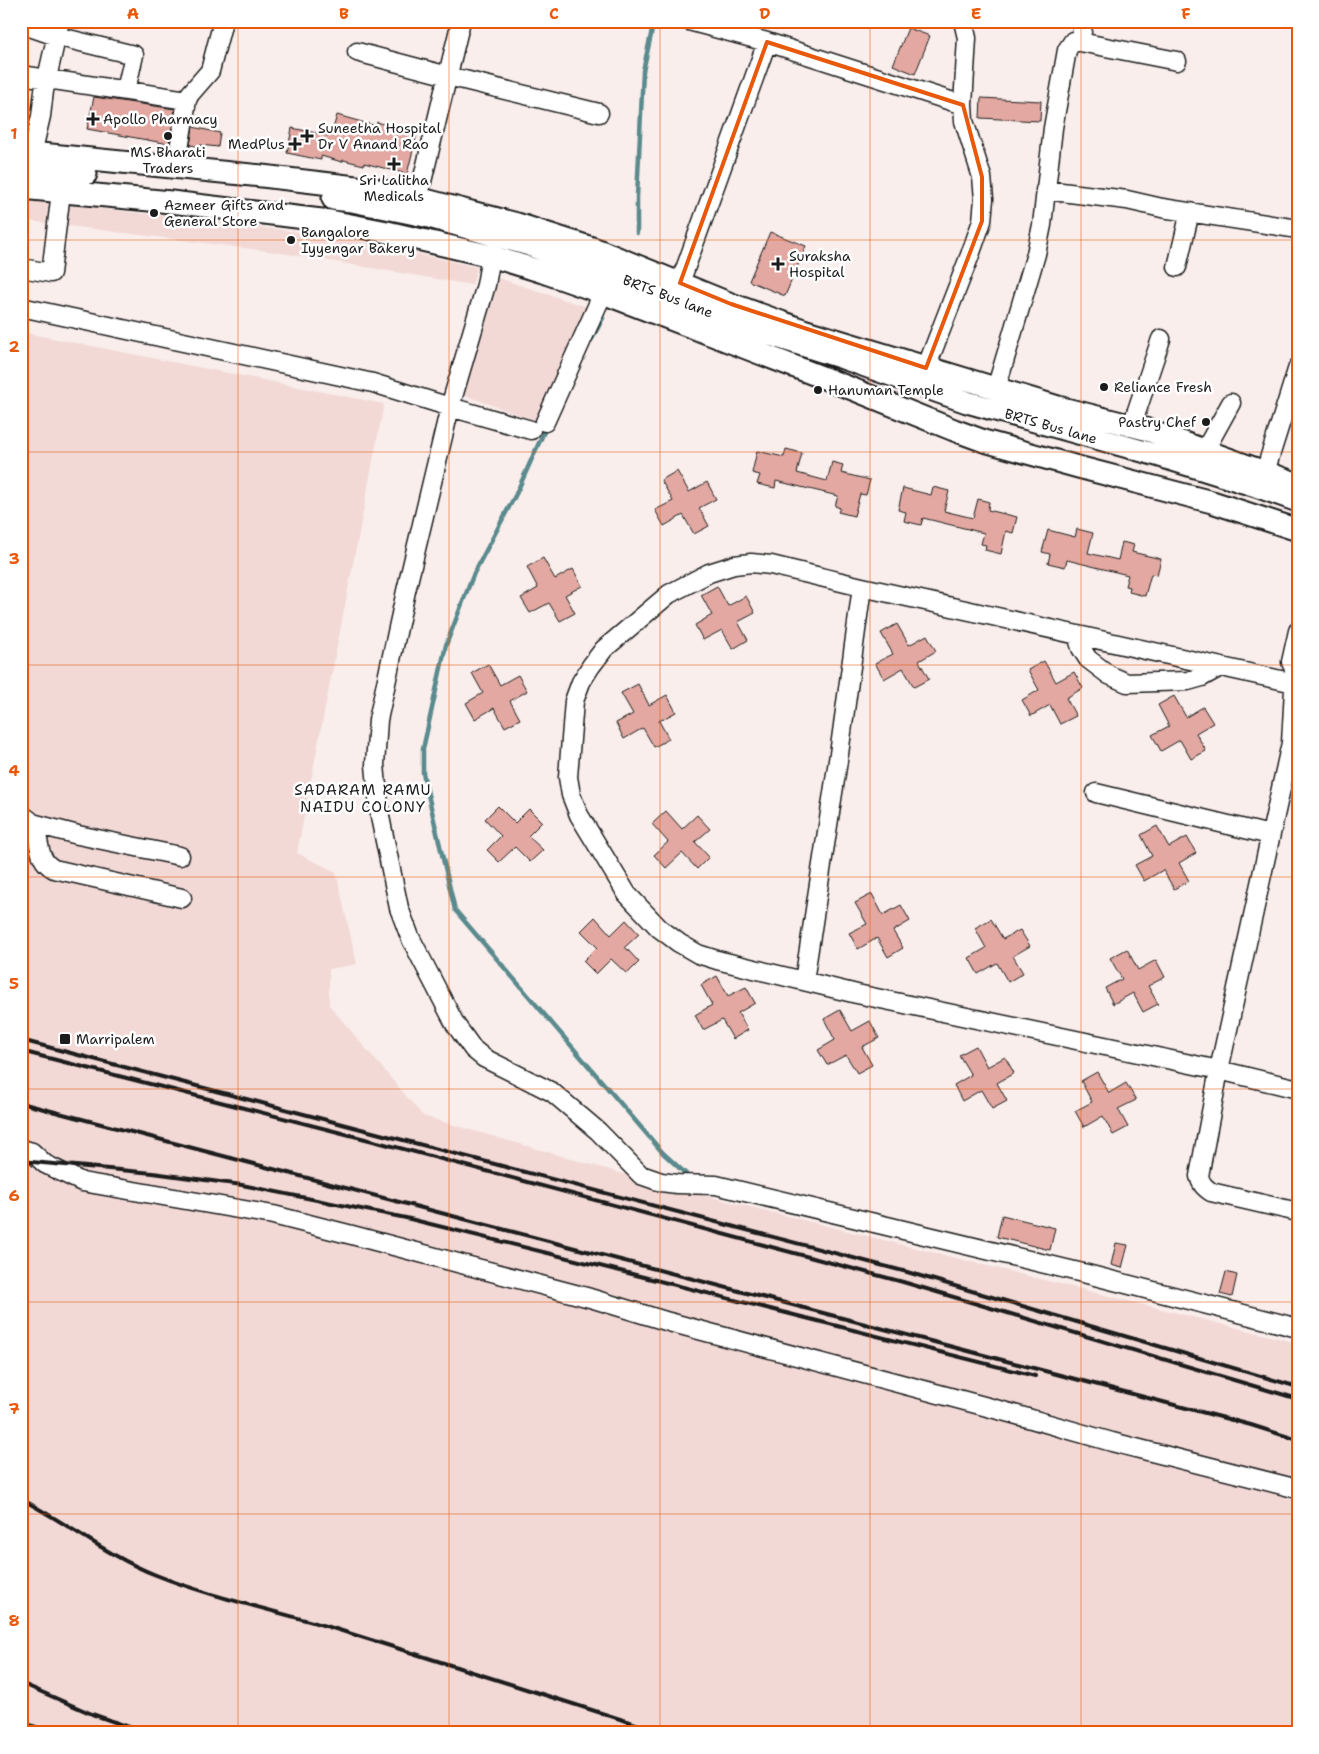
<svg xmlns="http://www.w3.org/2000/svg" width="1319" height="1754" font-family="'Shantell Sans',sans-serif">
	<style>
		.built { fill: #f2d9d6 }
		.lines { fill: none; stroke-linecap: round; stroke-linejoin: round }
		.stream { stroke: #5a8a8d; stroke-width: 4.5 }
		.building { fill: #e2a8a1; stroke: #1c1c1c }
		.minor-casing { stroke: #1c1c1c; stroke-width: 21 }
		.major-casing { stroke: #1c1c1c; stroke-width: 25 }
		.minor { stroke: #fff; stroke-width: 18 }
		.major { stroke: #fff; stroke-width: 21 }
		.rail { stroke: #1c1c1c; stroke-width: 4 }
		.marked { fill: none; stroke: #e8590c; stroke-width: 4; stroke-linejoin: round }
		.grid { fill: none; stroke: #e8590c; stroke-width: 1; stroke-opacity: 0.55 }
		.poi-dot { fill: #1c1c1c; stroke: #fff; stroke-width: 2 }
		.labels { text-anchor: middle; dominant-baseline: central; stroke-width: 5; stroke-linejoin: round; paint-order: stroke }
		.poi-label { font-size: 14px; fill: #1c1c1c; stroke: #fff; text-anchor: start }
		.street-label { font-size: 14px; fill: #1c1c1c; stroke: #fff }
		.neighbourhood-label { font-size: 15px; letter-spacing: 1px; fill: #1c1c1c; stroke: #fff }
		.neatline { fill: none; stroke: #e8590c; stroke-width: 2 }
		.grid-label { font-size: 16px; text-anchor: middle; font-weight: bold; fill: #e8590c }
	</style>
	<rect width="100%" height="100%" fill="#f9eeec"/>
	<filter id="ink" filterUnits="userSpaceOnUse"><feTurbulence type="fractalNoise" baseFrequency=".02" numOctaves="2"/><feDisplacementMap in="SourceGraphic" scale="10" xChannelSelector="R" yChannelSelector="G"/><feConvolveMatrix kernelMatrix="1 2 1 2 8 2 1 2 1" color-interpolation-filters="sRGB"/></filter>
	<g filter="url(#ink)">
		<path class="built" d="M21,199L341,237L477,267L472,285L276,252L21,220Z
			M492,276L590,308L536,421L458,393Z
			M21,332L384,404L297,853L336,872L357,964L329,969V1005L423,1116L658,1184L1298,1343V1733H21Z"/>
		<g class="lines">
			<path class="stream" d="M637,233V197L643,71L654,21
				M592,339L603,318
				M547,425L516,494L474,573L446,645L423,749V773L455,910L663,1153L686,1174"/>
		</g>
		<path class="building" d="M908,28L930,36L915,74L893,65Z
			M94,97L175,109L169,144L87,129Z
			M981,98L1041,101L1040,121L980,118Z
			M337,115L376,126L377,122L417,134L407,174L364,163V165L343,160L342,162L321,156V160L287,153L292,128L331,136Z
			M193,127L220,133L218,147L200,145V147L190,145Z
			M770,232L806,246L785,296L749,281Z
			M786,449L802,453L797,473L827,481L832,462L843,465L841,473L870,480L866,495L860,494L854,516L838,512L840,508L835,506L838,496L776,481L775,488L757,484L760,475L752,473L757,451L784,457Z
			M677,471L689,492L707,482L716,499L699,508L709,526L694,534L683,515L664,526L655,510L673,501L661,480Z
			M933,487L949,491L944,511L973,518L978,499L989,502L988,510L1017,517L1013,533L1006,531L1001,554L985,550L986,545L981,544L984,533L923,518L921,525L904,521L906,512L898,510L903,488L931,495Z
			M1077,529L1093,533L1088,553L1118,560L1122,542L1134,545L1132,552L1161,559L1157,575L1151,574L1145,596L1129,592L1130,587L1125,586L1128,575L1067,560L1065,567L1048,563L1050,554L1042,552L1048,530L1075,537Z
			M543,558L555,579L573,569L582,586L565,595L575,613L560,621L549,603L530,613L521,598L538,588L527,567Z
			M717,586L728,606L746,596L755,613L738,622L748,640L733,649L722,630L703,640L695,625L712,615L701,595Z
			M897,624L909,645L927,635L936,651L919,661L929,679L914,687L903,668L884,679L875,663L893,654L881,633Z
			M1044,661L1056,682L1074,672L1083,688L1066,698L1076,716L1060,724L1050,705L1031,716L1022,700L1039,690L1028,670Z
			M488,664L500,685L518,675L527,691L510,701L520,719L505,727L494,708L475,719L466,703L483,693L472,673Z
			M638,684L649,705L667,695L676,712L659,721L669,739L654,747L643,728L624,739L616,723L633,714L621,693Z
			M1174,696L1186,717L1203,707L1213,723L1196,733L1206,751L1191,759L1180,740L1161,751L1152,735L1169,726L1158,705Z
			M498,806L515,823L529,809L542,822L528,836L543,850L530,862L515,847L499,862L487,850L501,836L485,819Z
			M666,811L682,829L697,815L710,829L695,842L709,857L697,869L682,853L666,868L654,855L668,842L652,824Z
			M1157,826L1169,847L1187,837L1196,853L1179,863L1189,881L1174,889L1163,870L1144,881L1135,865L1152,856L1141,835Z
			M872,894L883,915L901,905L910,921L893,931L903,948L888,957L877,938L858,949L849,933L867,924L855,903Z
			M595,917L611,935L626,920L639,934L625,947L639,962L627,974L611,959L596,974L583,961L597,947L581,931Z
			M991,919L1003,939L1020,930L1030,946L1013,956L1023,973L1008,982L997,963L978,974L969,958L986,948L975,928Z
			M1127,949L1138,970L1156,960L1165,977L1148,986L1158,1004L1143,1012L1133,993L1113,1004L1105,988L1122,979L1110,958Z
			M717,976L728,996L746,987L755,1003L738,1013L748,1030L733,1039L722,1020L703,1030L695,1015L712,1005L701,985Z
			M840,1010L852,1031L870,1021L879,1038L862,1047L872,1065L857,1073L846,1055L827,1065L818,1050L835,1040L824,1019Z
			M976,1046L987,1067L1005,1057L1014,1073L997,1083L1007,1101L992,1109L981,1090L962,1101L954,1085L971,1075L959,1055Z
			M1097,1072L1109,1093L1126,1083L1136,1100L1118,1109L1128,1127L1113,1135L1103,1116L1084,1127L1075,1111L1092,1102L1081,1081Z
			M1002,1215L1055,1228L1050,1250L997,1237Z
			M1116,1243L1128,1245L1122,1268L1111,1265Z
			M1226,1272L1237,1275L1232,1297L1220,1294Z"/>
		<g class="lines">
			<g class="minor-casing">
				<path id="minor" d="M689,21L767,42L963,105
					M21,24L56,36L134,55L126,90
					M1080,42L1084,21
					M357,52L448,76L599,113
					M21,75L187,100
					M32,154L41,116L44,91L60,21
					M176,168L187,100L190,94L210,71L223,21
					M1045,190L1127,200L1162,208L1298,229
					M418,198L461,21
					M491,256L486,285L450,407L406,591L378,720L375,765L380,817L399,908L410,937L455,1024L473,1049L484,1058L552,1092L598,1131L641,1175L661,1182L677,1184L716,1185L1087,1274L1298,1328
					M1177,267L1190,212
					M21,268L51,273L61,192
					M680,283L767,42
					M21,307L373,383L450,407L531,430
					M926,368L970,255L982,221L984,199L982,177L964,121L963,105L967,38L963,21
					M996,389L1036,254L1042,225L1053,128L1067,50L1073,41L1080,42L1177,61
					M545,422L603,293
					M1132,425L1161,339
					M1205,450L1231,403
					M1265,472L1298,367
					M1298,631L1291,662L1295,671L1291,743L1219,1070L1199,1176C1201,1184 1204,1187 1211,1192L1298,1212
					M1077,635L1081,648L1088,659L1109,675L1127,683L1188,681L1202,677L1220,667
					M1294,683L862,587L771,565L751,563L734,565L709,573L669,594L604,649L591,666L581,682L574,701L568,777L571,795L579,815L627,894L659,928L679,943L698,954L717,960L857,994L1219,1070L1298,1089
					M1096,793L1270,835
					M21,815C47,825 30,857 54,869L182,898
					M32,823L78,835L180,856
					M804,981L839,754L862,587
					M21,1149L32,1152L45,1164L82,1182L273,1215L352,1235L590,1298L669,1322L1010,1413L1112,1442L1298,1489"/>
			</g>
			<g class="major-casing">
				<path id="major" d="M21,152L262,176L373,189L418,198L517,224L598,250L731,304L803,330L1058,407L1145,429L1298,484
					M21,169L86,174
					M21,188L171,202L330,221L387,232L491,256L543,272L603,293L850,388L954,430L984,441L1078,467L1212,502L1298,530
					M333,199L352,201L425,216L529,245L613,275L746,327L843,358L967,402L1160,456L1256,486L1298,501"/>
			</g>
			<use href="#minor" class="minor"/>
			<use href="#major" class="major"/>
			<path class="rail" d="M21,1040L907,1272L1298,1387
				M21,1051L381,1143L903,1282L1298,1399
				M21,1103L1251,1425L1298,1440
				M21,1161L153,1173L242,1185L406,1218L624,1272L1035,1376
				M21,1499C67,1523 108,1556 156,1575C211,1597 269,1609 326,1626C439,1661 552,1697 664,1733
				M21,1683L92,1714L146,1733
				M21,1722L53,1733"/>
		</g>
	</g>
	<path class="marked" d="M767,42L963,105L982,177V221L926,368L731,304L680,283Z"/>
	<path class="grid" d="M238,21V1733M449,21V1733M660,21V1733M870,21V1733M1081,21V1733M21,240H1298M21,452H1298M21,665H1298M21,877H1298M21,1089H1298M21,1302H1298M21,1514H1298"/>
	<g class="poi-dot">
		<path d="M90.5 111.5h5v5h5v5h-5v5h-5v-5h-5v-5h5z"/>
		<circle cx="168" cy="136" r="5"/>
		<path d="M304.5 128.5h5v5h5v5h-5v5h-5v-5h-5v-5h5z"/>
		<path d="M292.5 136.5h5v5h5v5h-5v5h-5v-5h-5v-5h5z"/>
		<path d="M391.5 156.5h5v5h5v5h-5v5h-5v-5h-5v-5h5z"/>
		<circle cx="154" cy="213" r="5"/>
		<circle cx="291" cy="240" r="5"/>
		<path d="M775.5 256.5h5v5h5v5h-5v5h-5v-5h-5v-5h5z"/>
		<circle cx="1104" cy="387" r="5"/>
		<circle cx="818" cy="390" r="5"/>
		<circle cx="1206" cy="422" r="5"/>
		<rect x="59" y="1033" width="12" height="12" rx="2.5"/>
	</g>
	<g class="labels">
		<g class="poi-label">
			<text x="103" y="119">Apollo Pharmacy</text>
			<text x="318" y="128">Suneetha Hospital<tspan x="318" dy="16">Dr V Anand Rao</tspan></text>
			<text x="285" y="144" text-anchor="end">MedPlus</text>
			<text x="168" y="152" text-anchor="middle">MS Bharati<tspan x="168" dy="16">Traders</tspan></text>
			<text x="394" y="180" text-anchor="middle">Sri Lalitha<tspan x="394" dy="16">Medicals</tspan></text>
			<text x="164" y="205">Azmeer Gifts and<tspan x="164" dy="16">General Store</tspan></text>
			<text x="301" y="232">Bangalore<tspan x="301" dy="16">Iyyengar Bakery</tspan></text>
			<text x="789" y="256">Suraksha<tspan x="789" dy="16">Hospital</tspan></text>
			<text x="1114" y="387">Reliance Fresh</text>
			<text x="828" y="390">Hanuman Temple</text>
			<text x="1196" y="422" text-anchor="end">Pastry Chef</text>
			<text x="76" y="1039">Marripalem</text>
		</g>
		<g class="street-label">
			<text transform="translate(668 296) rotate(21)">BRTS Bus lane</text>
			<text transform="translate(1051 426) rotate(16)">BRTS Bus lane</text>
		</g>
		<g class="neighbourhood-label">
			<text x="363" y="790">SADARAM RAMU<tspan x="363" dy="17">NAIDU COLONY</tspan></text>
		</g>
	</g>
	<rect width="1319" height="1754" fill="none" stroke="#fff" stroke-width="55"/>
	<rect x="28" y="28" width="1264" height="1698" class="neatline"/>
	<g class="grid-label">
		<text x="133" y="19">A</text>
		<text x="344" y="19">B</text>
		<text x="554" y="19">C</text>
		<text x="765" y="19">D</text>
		<text x="976" y="19">E</text>
		<text x="1186" y="19">F</text>
		<text x="14" y="139">1</text>
		<text x="14" y="352">2</text>
		<text x="14" y="564">3</text>
		<text x="14" y="776">4</text>
		<text x="14" y="989">5</text>
		<text x="14" y="1201">6</text>
		<text x="14" y="1414">7</text>
		<text x="14" y="1626">8</text>
	</g>
</svg>
